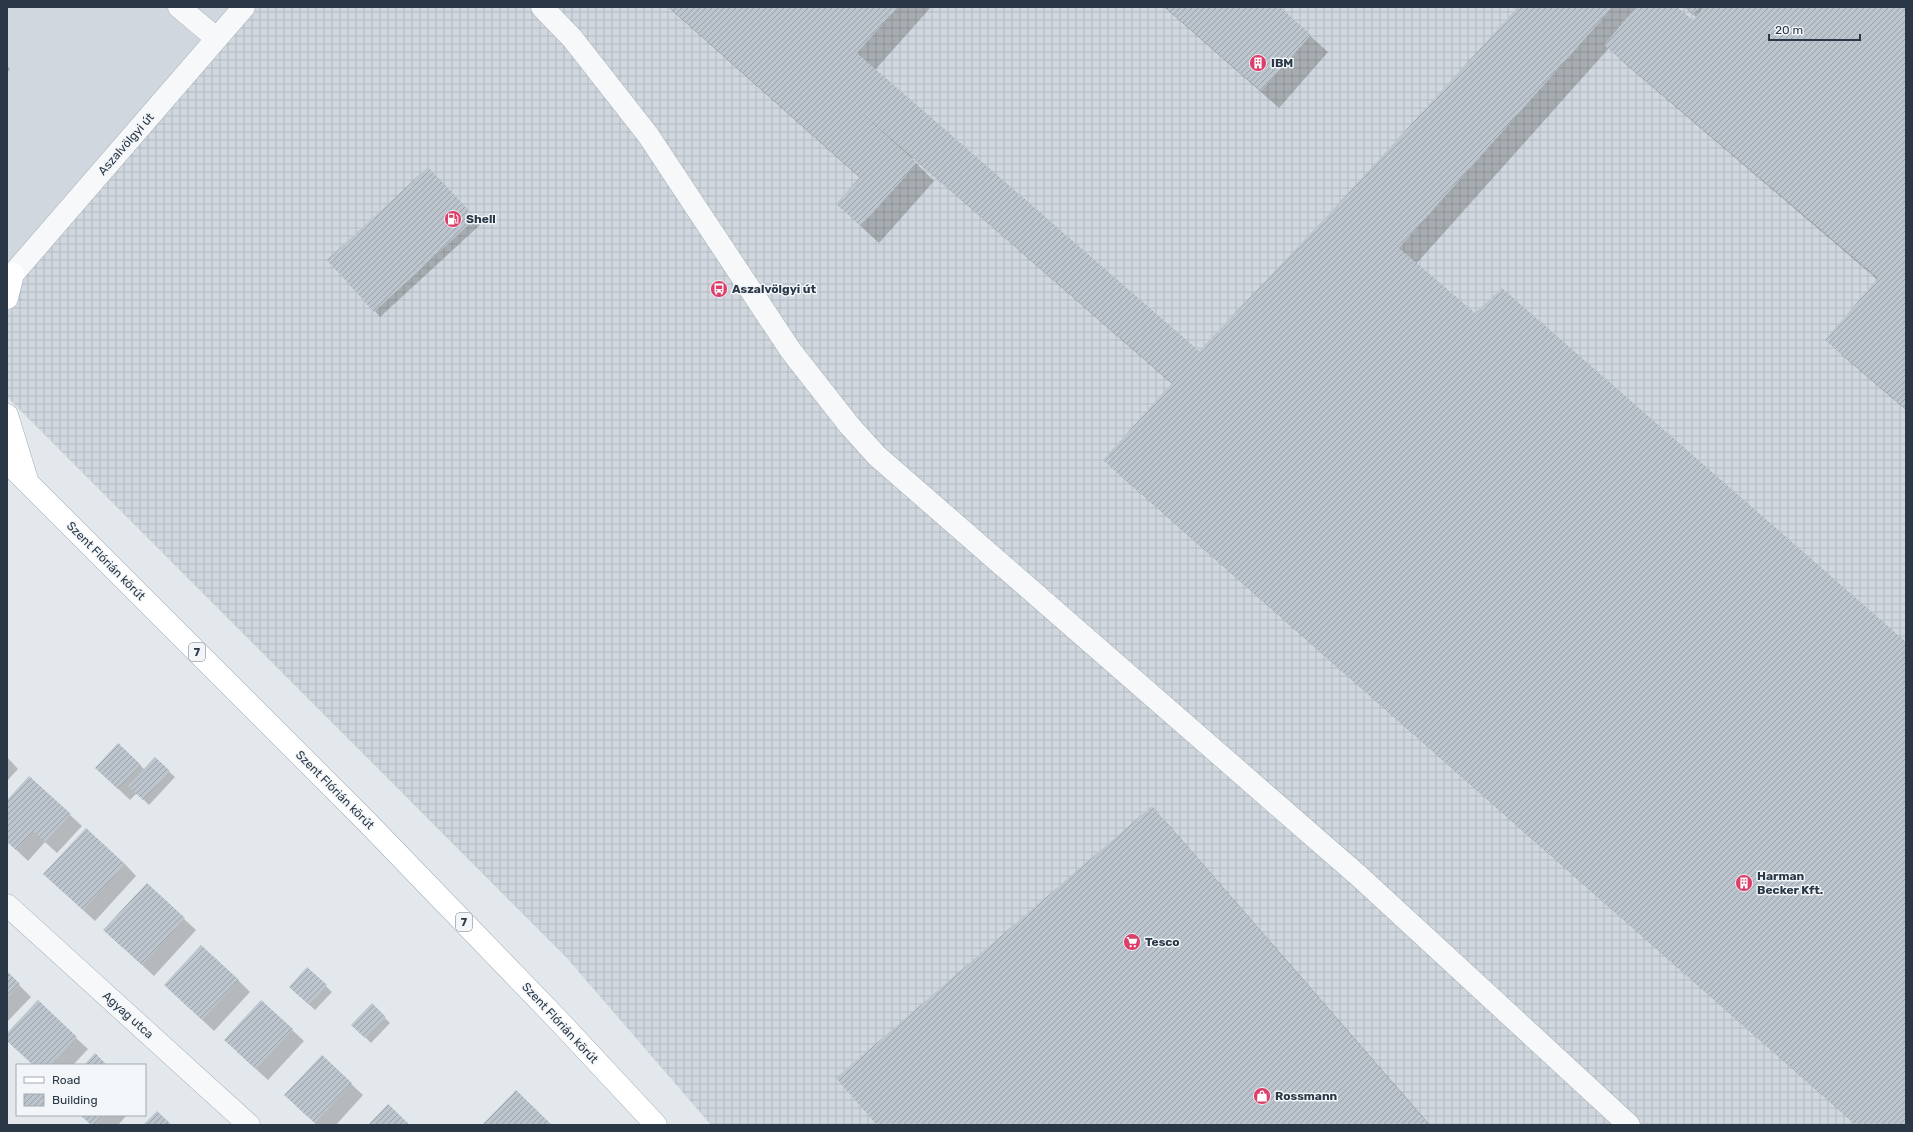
<svg xmlns="http://www.w3.org/2000/svg" width="1913" height="1132" font-family="Rubik,sans-serif">
	<style>
		.built { fill: #d1d7de }
		.industrial { fill: url(#industrial-grid) }
		.shadow { fill: #0003 }
		.building { fill: url(#building-hatch) }
		.lines { fill: none; stroke-linecap: round; stroke-linejoin: round }
		.minor-casing { stroke: #a7afb7; stroke-width: 23 }
		.primary-casing { stroke: #a1aeb9; stroke-width: 23 }
		.minor { stroke: #f6f8fa; stroke-width: 22 }
		.primary { stroke: #fff; stroke-width: 22 }
		.labels { text-anchor: middle; dominant-baseline: central; stroke-width: 3; stroke-linejoin: round; paint-order: stroke }
		.shield { fill: #f3f6f9; stroke: #66707c; stroke-width: 1 }
		.shield-label { font-size: 11px; font-weight: bold; fill: #293746 }
		.poi-label { font-size: 12px; font-weight: bold; fill: #293746; stroke: #f3f6f9; text-anchor: start }
		.street-label { font-size: 12px; fill: #293746; stroke: #f3f6f9 }
	</style>
	<defs>
		<pattern id="industrial-grid" width="8" height="8" patternUnits="userSpaceOnUse"><rect width="8" height="8" fill="#d1d7de"/><path d="M0 4h8M4 0v8" fill="none" stroke="#b3b9c0"/></pattern>
		<pattern id="building-hatch" width="6" height="6" patternUnits="userSpaceOnUse"><rect width="6" height="6" fill="#bcc4cd"/><path d="M-1 1l2-2M0 6l6-6M5 7l2-2" fill="none" stroke="#99a0a8"/></pattern>
	</defs>
	<rect width="100%" height="100%" fill="#e3e8ec"/>
	<path class="built" d="M7,7H232L7,289Z"/>
	<path class="industrial" d="M232,7H1906V1125H711L566,957L7,397V289Z"/>
	<path class="shadow" d="M668,7H931L875,70L1199,353L1342,201L1519,7H1676L1693,21L1696,17L1684,7H1906V410L1844,357L1827,340L1878,280L1623,62L1609,48L1416,264L1475,315L1906,643V1125H1856L1122,477L1104,460L1172,384L913,158L912,159L934,181L879,243L837,204L860,178Z
		M1164,7H1278L1328,52L1279,108Z
		M7,66L10,69L7,73Z
		M434,174L481,224L380,317L375,311Z
		M118,744L145,770L155,759L175,777L149,805L137,793L130,800L96,768Z
		M7,757L18,769L7,781Z
		M7,801L70,815L82,826L57,853L45,842L28,861L7,841Z
		M1152,808L1169,825L1430,1125H878Z
		M125,864L136,876L95,921L44,874Z
		M184,919L196,930L154,976L116,941Z
		M307,968L332,992L315,1010L296,992Z
		M7,973L31,997L7,1022Z
		M238,980L250,992L214,1031L177,996Z
		M261,1001L304,1041L268,1080L237,1052Z
		M372,1005L390,1023L371,1043L353,1025Z
		M7,1035L76,1038L88,1049L73,1065H34L7,1039Z
		M322,1057L363,1095L336,1125H317L297,1107Z
		M81,1115H127L118,1125H92Z"/>
	<path class="building" d="M669,7H898L857,53L1199,351L1342,200L1518,7H1613L1399,248L1475,313L1502,288L1906,642V1125H1856L1103,460L1172,383L856,108L917,163L861,226L836,204L860,177Z
		M1165,7H1280L1311,35L1261,91Z
		M1636,7H1677L1693,20L1704,7H1906V409L1825,340L1878,278L1604,45Z
		M1685,7H1700L1693,14Z
		M428,167L476,218L374,312L327,260Z
		M118,743L141,765L118,789L95,768Z
		M155,757L170,771L143,800L128,786Z
		M29,776L71,814L45,842L33,831L16,850L7,842V800Z
		M1152,806L1429,1125H877L836,1078Z
		M86,828L125,864L83,910L43,874Z
		M147,883L185,918L142,965L103,930Z
		M201,945L239,980L202,1020L164,985Z
		M307,967L327,985L309,1005L289,987Z
		M7,971L20,984L7,998Z
		M38,1000L77,1037L50,1065H33L7,1041V1033Z
		M261,1000L293,1029L256,1069L224,1040Z
		M372,1003L386,1017L365,1038L351,1025Z
		M95,1053L107,1065H84Z
		M322,1055L352,1083L315,1123L284,1095Z
		M516,1090L552,1125H482Z
		M388,1104L410,1125H368Z
		M157,1111L172,1125H143Z
		M80,1115H105L95,1125H91Z"/>
	<g class="lines">
		<g class="minor-casing">
			<path id="minor" d="M179,7L216,38
				M542,7L572,38L648,135L791,351L849,425L877,456L1360,877L1629,1125
				M7,281L244,7
				M7,905L249,1125"/>
		</g>
		<g class="primary-casing">
			<path id="primary" d="M7,298L13,274
				M7,415L27,480
				M7,462L366,821L561,1023L656,1125"/>
		</g>
		<use href="#minor" class="minor"/>
		<use href="#primary" class="primary"/>
	</g>
	<defs>
		<g id="building-disc" transform="scale(0.9)"><circle r="9.5" fill="#db3e69" stroke="#f3f6f9"/><path d="M-4-6H4V6H1V3H-1V6H-4ZM-2.5-4.3h1.7v1.8h-1.7ZM.8-4.3h1.7v1.8H.8ZM-2.5-1h1.7V.8h-1.7ZM.8-1h1.7V.8H.8Z" fill="#fff"/></g>
		<g id="fuel-disc" transform="scale(0.9)"><circle r="9.5" fill="#db3e69" stroke="#f3f6f9"/><path d="M-5.5-6h7V0h2V4h1.3V-2.5L3-4.5l.8-.8L6-3V5H2.5V1h-1V6h-7ZM-4.2-4.7v3.2H.2V-4.7Z" fill="#fff"/></g>
		<g id="bus-disc" transform="scale(0.9)"><circle r="9.5" fill="#db3e69" stroke="#f3f6f9"/><path d="M-5-6H5V4H4V6H2V4H-2V6H-4V4H-5ZM-3.5-4V0h7V-4ZM-3.5 1.2v1.5H-2V1.2ZM2 1.2v1.5H3.5V1.2Z" fill="#fff"/></g>
		<g id="supermarket-disc" transform="scale(0.9)"><circle r="9.5" fill="#db3e69" stroke="#f3f6f9"/><path d="M-6-5.5h2.5l.6 2H6L4.5 2H-2.5L-4.4-4H-6ZM-1.5 3.2a1.3 1.3 0 1 0 .1 0ZM3 3.2a1.3 1.3 0 1 0 .1 0Z" fill="#fff"/></g>
		<g id="shop-disc" transform="scale(0.9)"><circle r="9.5" fill="#db3e69" stroke="#f3f6f9"/><path d="M-5-2.5h2.3a2.7 3.5 0 0 1 5.4 0H5L5.5 6h-11ZM-1.5-2.5h3a1.5 2.3 0 0 0-3 0Z" fill="#fff"/></g>
	</defs>
	<g fill-rule="evenodd">
		<use href="#building-disc" x="1258" y="63"/>
		<use href="#fuel-disc" x="453" y="219"/>
		<use href="#bus-disc" x="719" y="289"/>
		<use href="#building-disc" x="1744" y="883"/>
		<use href="#supermarket-disc" x="1132" y="942"/>
		<use href="#shop-disc" x="1262" y="1096"/>
	</g>
	<g class="labels">
		<g class="shield">
			<rect x="189" y="643" width="16" height="18" rx="3"/>
			<rect x="456" y="913" width="16" height="18" rx="3"/>
		</g>
		<g class="shield-label">
			<text x="197" y="652">7</text>
			<text x="464" y="922">7</text>
		</g>
		<g class="poi-label">
			<text x="1271" y="63">IBM</text>
			<text x="466" y="219">Shell</text>
			<text x="732" y="289">Aszalvölgyi út</text>
			<text x="1757" y="876">Harman<tspan x="1757" dy="14">Becker Kft.</tspan></text>
			<text x="1145" y="942">Tesco</text>
			<text x="1275" y="1096">Rossmann</text>
		</g>
		<g class="street-label">
			<text transform="translate(126 144) rotate(-49)">Aszalvölgyi út</text>
			<text transform="translate(106 561) rotate(45)">Szent Flórián körút</text>
			<text transform="translate(335 790) rotate(45)">Szent Flórián körút</text>
			<text transform="translate(128 1015) rotate(42)">Agyag utca</text>
			<text transform="translate(560 1023) rotate(47)">Szent Flórián körút</text>
		</g>
	</g>
	<rect width="1913" height="1132" fill="none" stroke="#293746" stroke-width="16"/>
	<rect x="16" y="1064" width="130" height="52" fill="#f3f6f9" stroke="#a2aab1"/>
	<rect x="24" y="1077" width="20" height="6" fill="#ffffff" stroke="#a2aab1"/>
	<text x="52" y="1084" font-size="12" fill="#293746">Road</text>
	<rect x="24" y="1094" width="20" height="12" fill="url(#building-hatch)" stroke="#a2aab1"/>
	<text x="52" y="1104" font-size="12" fill="#293746">Building</text>
	<path d="M1769 34v6h91v-6" fill="none" stroke="#293746" stroke-width="2"/>
	<text x="1775" y="34" font-size="12" fill="#293746" stroke="#f3f6f9" stroke-width="3" paint-order="stroke">20 m</text>
</svg>
